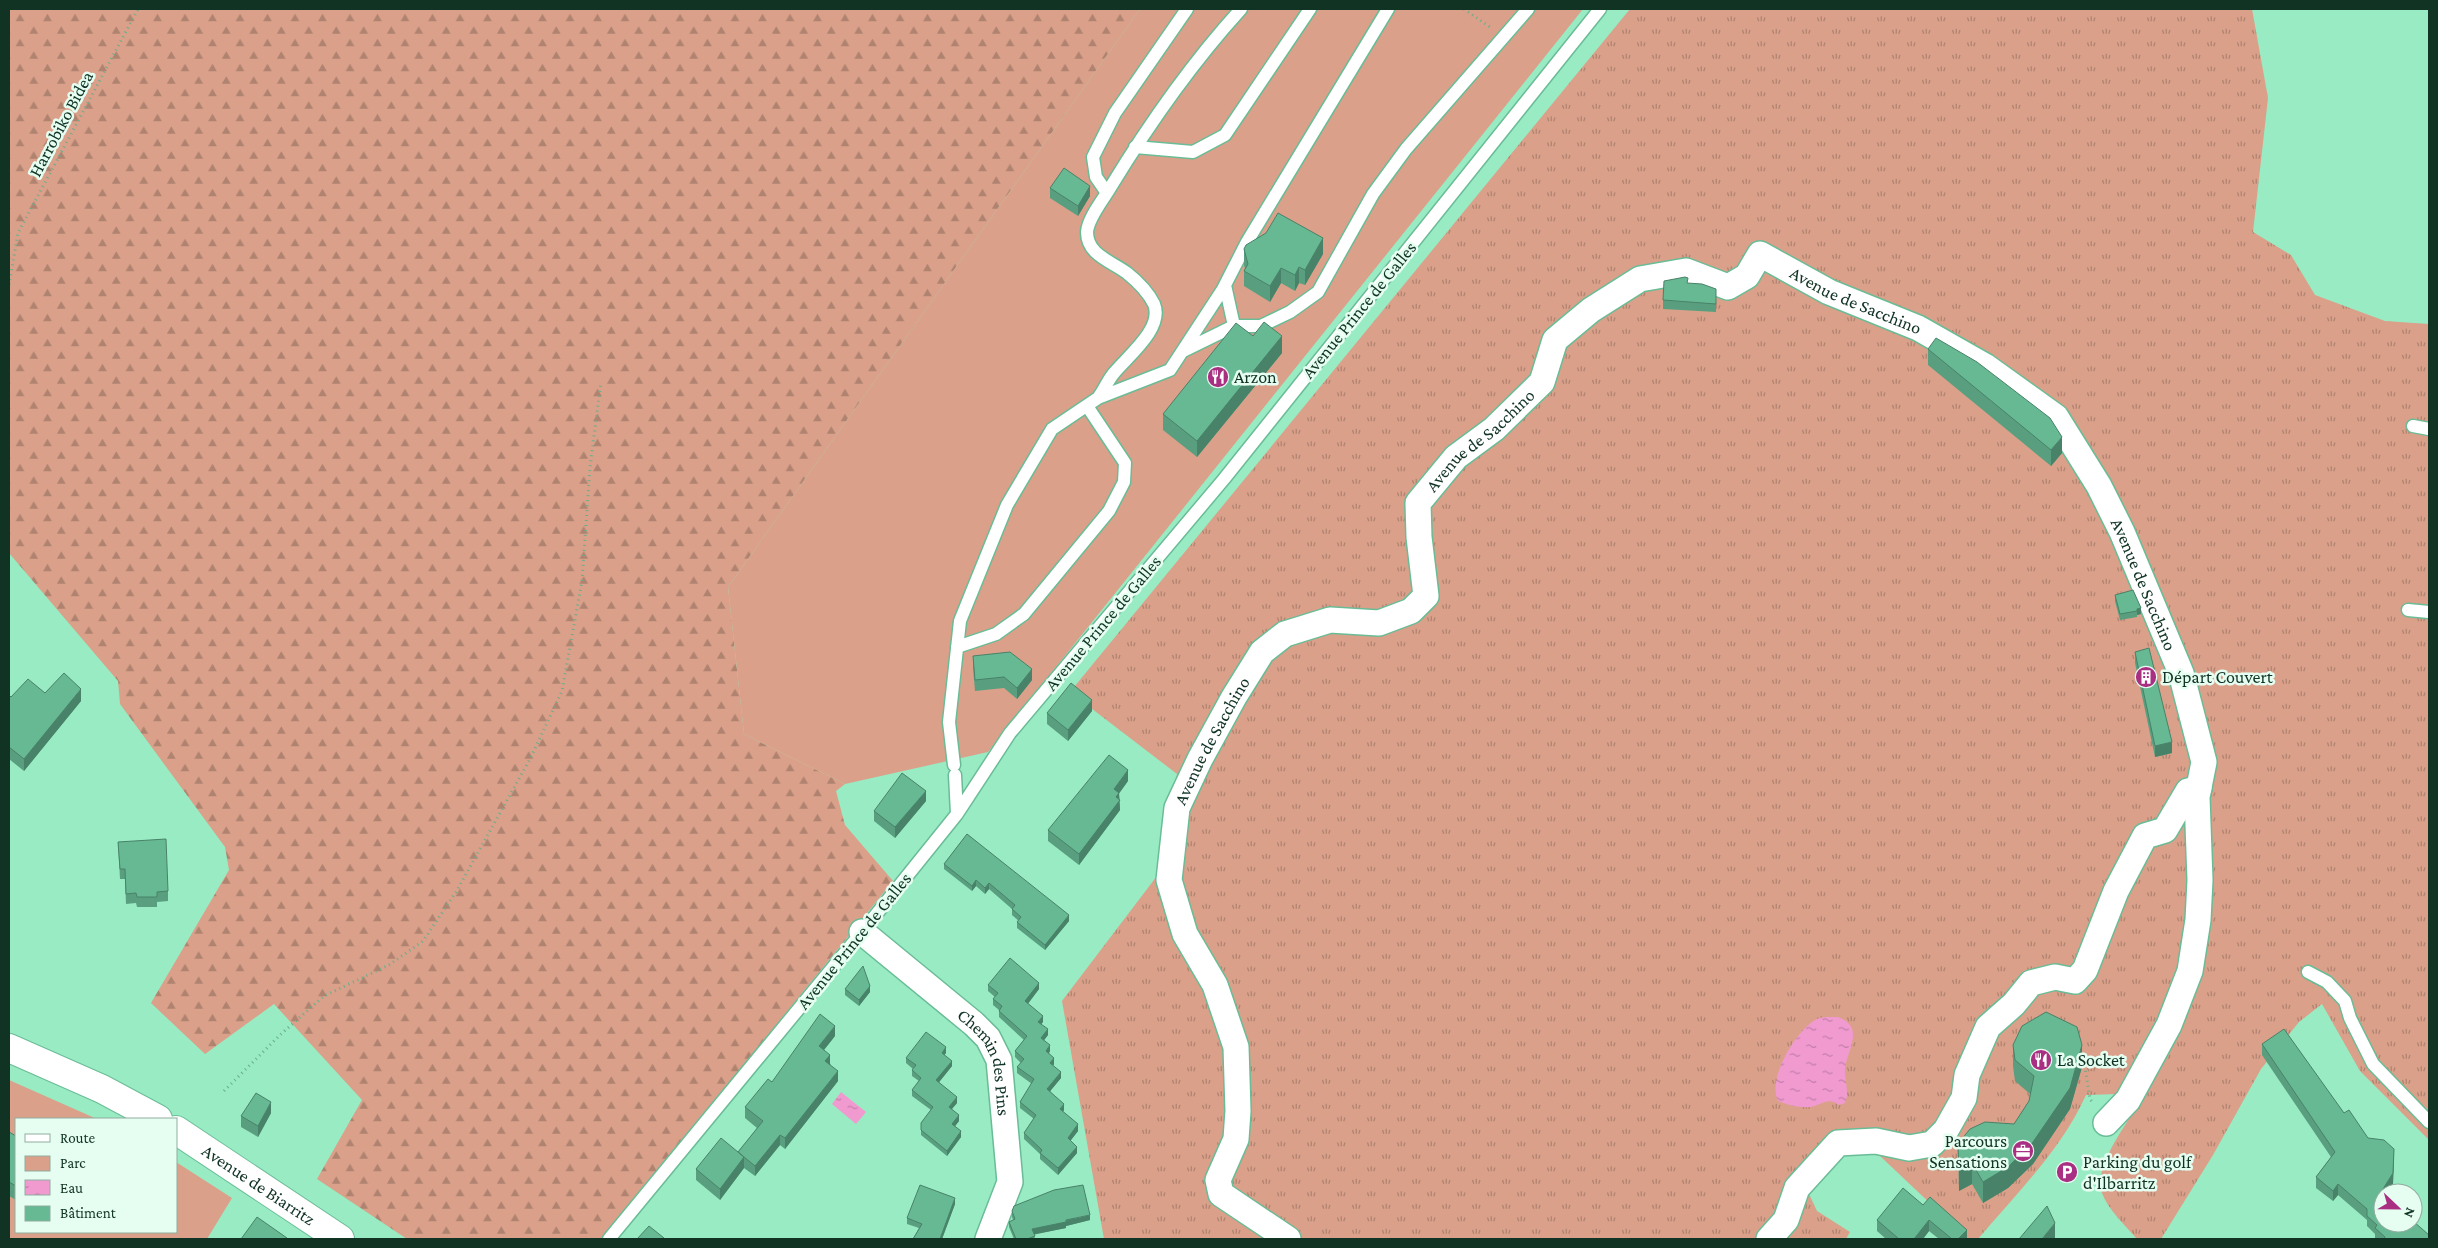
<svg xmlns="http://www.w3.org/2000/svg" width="2438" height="1248" font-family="'Crimson Pro',serif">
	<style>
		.grass { fill: url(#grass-tufts) }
		.forest { fill: url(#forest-firs) }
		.park { fill: #daa089 }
		.water { fill: url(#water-ripples) }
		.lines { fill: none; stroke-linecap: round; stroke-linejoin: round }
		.service-casing { stroke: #6abc96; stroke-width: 15 }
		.minor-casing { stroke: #6abc96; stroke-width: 28 }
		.secondary-casing { stroke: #6abc96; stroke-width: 30 }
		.path { stroke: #6aad8d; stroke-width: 3; stroke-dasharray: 1 4; stroke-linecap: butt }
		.service { stroke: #fff; stroke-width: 12 }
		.minor { stroke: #fff; stroke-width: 25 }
		.secondary { stroke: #fff; stroke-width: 28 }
		.wall { fill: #599f7f }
		.shaded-wall { fill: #488268 }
		.building { fill: #67b994; stroke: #488268 }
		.labels { text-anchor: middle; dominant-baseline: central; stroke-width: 5; stroke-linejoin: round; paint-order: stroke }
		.street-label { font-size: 18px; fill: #103324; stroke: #e6fef1 }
		.poi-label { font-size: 18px; fill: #103324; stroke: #e6fef1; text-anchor: start }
	</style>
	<defs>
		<pattern id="grass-tufts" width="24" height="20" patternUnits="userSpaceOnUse" patternTransform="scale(1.25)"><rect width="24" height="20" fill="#daa089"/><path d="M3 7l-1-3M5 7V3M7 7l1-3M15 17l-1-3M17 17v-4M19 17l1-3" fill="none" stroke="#af8370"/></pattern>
		<pattern id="forest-firs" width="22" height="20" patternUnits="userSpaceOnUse" patternTransform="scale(1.25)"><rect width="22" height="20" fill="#daa089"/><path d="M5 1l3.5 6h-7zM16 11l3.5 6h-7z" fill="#af8370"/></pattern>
		<pattern id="water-ripples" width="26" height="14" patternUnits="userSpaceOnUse" patternTransform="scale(1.25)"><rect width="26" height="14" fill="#f19ad0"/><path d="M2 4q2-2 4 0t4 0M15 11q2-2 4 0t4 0" fill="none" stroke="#c27ea9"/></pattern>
	</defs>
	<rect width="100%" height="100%" fill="#98ebc3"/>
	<path class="grass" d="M1630,9H2252L2268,98L2253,232L2291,255L2315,295L2385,321L2429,324V1140L2360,1071L2322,1004L2299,1022L2261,1069L2213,1155L2161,1239H2137C2126,1226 2108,1210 2102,1193C2093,1168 2124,1128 2137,1106L2119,1094L2086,1095C2061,1150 2017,1193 1978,1239H1968L1880,1156L1857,1146L1835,1153L1818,1177L1809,1194L1817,1211L1850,1232L1846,1239H1104L1062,1001L1160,872L1177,774L1070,692Z"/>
	<path class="forest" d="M9,9H1140L728,587L744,734L845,784L836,791L845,825L893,881L603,1239H407L317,1179L362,1100L274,1004L205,1054L151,1003L229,870L225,847L120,704L118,681L9,553Z"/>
	<path class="park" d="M1140,9H1583L988,752L845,784L744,734L728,587Z
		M9,1080L97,1119H16V1232H176V1162L232,1198L207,1239H9Z"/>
	<path class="water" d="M1838,1017C1865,1027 1848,1049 1845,1068C1844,1080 1850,1092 1845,1103L1839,1105C1827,1096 1821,1106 1810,1107C1798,1108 1789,1105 1778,1101C1767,1079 1795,1032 1815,1020C1821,1016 1830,1017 1838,1017Z
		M841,1092L866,1112L856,1124L832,1104Z"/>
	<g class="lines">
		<g class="service-casing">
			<path id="service" d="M1135,147L1193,152L1225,135L1310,9
				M1107,193L1096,177L1093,157L1115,113L1187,9
				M1225,285L1234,326
				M1183,351L1234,326H1261L1290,312L1318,292L1373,194L1406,149L1528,9
				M1098,398C1104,390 1108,380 1114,373C1128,356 1164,328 1154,304C1148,292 1137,281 1127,273C1111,261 1087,255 1087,232C1088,218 1103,200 1110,188C1149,124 1190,65 1241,9
				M2413,426L2429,429
				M2408,610L2429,612
				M957,647L996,634L1024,614L1109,511L1124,482L1125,463L1087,406
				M954,765L949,722L960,621L1007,505L1052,429L1098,398L1170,370L1223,289L1247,242L1388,9
				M955,775L957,814
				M2308,972L2327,982L2345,1001L2350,1018L2373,1064L2429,1122
				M609,1239L862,932L957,814L1010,733L1224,479L1600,9"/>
		</g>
		<g class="minor-casing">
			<g id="minor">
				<path id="s1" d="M862,932L974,1024L988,1038L999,1060L1010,1182L988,1239"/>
				<path id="s2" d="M1288,1239L1221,1194L1218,1180L1236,1139L1238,1111L1236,1047L1215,985L1185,934L1169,880L1177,808L1200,759L1234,697L1262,652L1285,634L1330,620L1379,623L1411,611L1426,596L1419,537L1418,503L1456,457L1494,429L1542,382L1555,340L1591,310L1640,279L1686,271L1728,287L1747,276L1760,254L1829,292L1918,328L1985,366L2056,417L2099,486L2122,532L2181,673L2204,762L2197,797L2200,880L2198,920L2190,971L2169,1025L2128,1100L2106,1123"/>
				<path d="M1769,1239L1786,1220L1797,1188L1838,1143L1876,1141L1909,1148L1932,1144L1946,1130L1964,1098L1967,1075L1988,1027L2014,1004L2031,983L2055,977L2075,981L2085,970L2116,891L2145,836L2165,830L2188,791L2199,788"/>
			</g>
		</g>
		<g class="secondary-casing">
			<g id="secondary">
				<path d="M9,1048L102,1089L158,1119"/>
				<path id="s3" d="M176,1130L340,1239"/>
			</g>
		</g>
		<path class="path" d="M1464,9L1490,27
			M9,285L18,233L138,9
			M2080,1064L2084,1061L2090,1099L2093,1103
			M224,1091L280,1035L324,996L389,965L423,941L456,892L530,759L562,691L582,581L590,467L601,382"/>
		<use href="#service" class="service"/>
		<use href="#minor" class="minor"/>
		<use href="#secondary" class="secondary"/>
	</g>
	<path class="wall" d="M1050,188L1090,196L1078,216L1050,198Z
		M1244,249L1323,254L1305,285L1299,283L1295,291L1281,283L1270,302L1244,286V271L1245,269L1244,265Z
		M1688,283L1716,298V312L1663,309V300Z
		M1253,336L1282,353L1197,457L1163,430V414Z
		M1928,349L2062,453L2051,466L1928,365Z
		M2115,595L2141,614L2137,615V617L2120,620L2115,601Z
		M2135,652L2172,753L2155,757L2135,663Z
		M973,656L1032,680L1017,699L1004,688L975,691L973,667Z
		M45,693L81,701L24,771L9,759V695L11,697Z
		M1092,711L1068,741L1047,724V713Z
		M1128,781L1119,793L1120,810L1079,865L1048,841V830Z
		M926,801L895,838L874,821V811Z
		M967,834L1069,921L1045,950L1017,928V922L1019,921L1012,915V909L989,889L985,894L976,886L972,891L944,869V864Z
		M118,842L168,891V901L157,902V907H137L136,903L126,904L125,879H120Z
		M988,985L1039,989L1028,1004L1043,1022L1041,1024L1048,1035L1044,1040L1050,1051L1049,1053L1054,1064L1053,1066L1061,1078L1050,1091L1064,1110L1063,1112L1078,1131L1070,1141L1077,1153L1058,1175L1040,1159V1154L1024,1139V1133L1034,1119L1020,1108V1102L1032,1084L1017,1073V1067L1021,1063L1015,1057V1051L1024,1040L999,1017V1010L993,1005V999L995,997L988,991Z
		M845,989L870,992L859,1006L845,995Z
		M835,1036L824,1050L838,1081L785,1149L780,1145L755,1176L744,1168L720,1200L696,1180V1169L738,1152L757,1128L745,1118V1107L772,1082Z
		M2262,1044L2344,1113L2368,1138L2394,1160L2393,1184L2387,1192L2383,1193L2429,1239H2375V1234L2367,1226V1220L2338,1195L2333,1201L2316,1188V1177L2331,1157L2262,1055Z
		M2013,1045L2082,1067L2070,1109L2033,1164L2008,1188L1983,1203L1972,1184L1959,1191L1958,1149L2014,1124L2029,1101L2030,1094L2015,1081L2013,1066Z
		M946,1053L944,1055L952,1066L939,1082L957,1103L952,1109L959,1121L955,1126L961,1137L947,1156L921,1135V1123L931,1110L912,1096V1090L919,1081L912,1076V1070L913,1069L906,1063V1058Z
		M271,1113L258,1137L241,1127V1116Z
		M9,1132L16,1136V1200L9,1196Z
		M955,1204L942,1239H913L919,1228L907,1224V1218Z
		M1923,1205L1967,1239H1939L1929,1231L1923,1239H1886L1877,1231V1220Z
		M1012,1211L1090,1220L1066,1226V1228L1034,1234L1035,1239H1014L1009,1227V1222L1013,1220L1012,1217Z"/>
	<path class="shaded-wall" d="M1090,186V196L1078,216V206Z
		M1323,238V254L1305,285V270Z
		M1299,267V283L1295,291V275Z
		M1281,268V283L1270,302V286Z
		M1282,336V353L1197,457V441Z
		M2062,437V453L2051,466V450Z
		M2141,608V614L2137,615V609Z
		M1032,669V680L1017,699V688Z
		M81,689V701L24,771V759Z
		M1092,700V711L1068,741V730Z
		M2172,742V753L2155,757V746Z
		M1128,770V781L1118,795L1119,793L1120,810L1079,865V854L1114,789Z
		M926,791V801L895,838V827Z
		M976,880V886L972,891V886Z
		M989,883V889L985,894V888Z
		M1069,915V921L1045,950V945Z
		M1039,983V989L1025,1007V1001Z
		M870,986V992L859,1006V1000Z
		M1043,1016V1022L1038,1028V1022Z
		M835,1026V1036L819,1056V1046Z
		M1048,1029V1035L1041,1044V1038Z
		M1050,1045V1051L1046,1057V1051Z
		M2082,1045V1067L2070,1109L2033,1164L2008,1188L1983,1203V1182Z
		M946,1047V1053L942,1058V1053Z
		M830,1055V1065L825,1061Z
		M1054,1058V1064L1050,1069V1063Z
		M952,1061V1066L936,1086V1080Z
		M838,1071V1081L785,1149V1138Z
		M1061,1072V1078L1047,1095V1089Z
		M957,1097V1103L949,1112V1107Z
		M271,1102V1113L258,1137V1126Z
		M1064,1104V1110L1060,1115V1109Z
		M959,1115V1121L952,1130V1124Z
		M1078,1124V1131L1068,1144V1138Z
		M961,1131V1137L947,1156V1151Z
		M780,1135V1145L755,1176V1166Z
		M1077,1147V1153L1058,1175V1168Z
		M2394,1149L2393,1184L2387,1193L2383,1189Z
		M744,1157V1168L720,1200V1189Z
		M1972,1163V1184L1959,1191V1169Z
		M2338,1184V1195L2333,1201V1191Z
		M955,1198V1204L942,1239H940Z
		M1090,1215V1220L1066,1226V1228L1032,1235V1229Z
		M1929,1220V1231L1923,1239H1914Z
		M2055,1223V1239H2042Z
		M1967,1230V1239H1958Z"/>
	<path class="building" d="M1064,168L1090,186L1078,206L1050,188Z
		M1278,213L1323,238L1305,270L1299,267L1295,275L1281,268L1270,286L1244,271L1248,264L1244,249L1246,245L1266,233Z
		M1685,277L1688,278L1687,283L1702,284L1716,289V304L1663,300L1664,281Z
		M1264,322L1282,336L1197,441L1163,414L1236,323L1253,336Z
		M1936,338L1977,362L2050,418L2062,437L2051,450L1928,349Z
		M2133,590L2141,608L2137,609V611L2120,614L2115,595Z
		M2149,648L2172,742L2155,746L2135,652Z
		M1010,652L1032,669L1017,688L1004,677L975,680L973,656Z
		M64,673L81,689L24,759L9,747V695L11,697L28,679L45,693Z
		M1071,683L1092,700L1068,730L1047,713Z
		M1109,755L1128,770L1114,789L1119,793L1116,797L1120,800L1079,854L1048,830Z
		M902,773L926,791L895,827L874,811Z
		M967,834L1069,915L1045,945L1017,922L1021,917L1012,909L1015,905L989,883L985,888L976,880L972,886L944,864Z
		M166,839L168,891L157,892V897H137L136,893L126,894L125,869H120L118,842Z
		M1010,958L1039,983L1025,1001L1043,1016L1038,1022L1048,1029L1041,1038L1050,1045L1046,1051L1054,1058L1050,1063L1061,1072L1047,1089L1064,1104L1060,1109L1078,1124L1068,1138L1077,1147L1058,1168L1040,1153L1042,1150L1024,1133L1036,1115L1020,1102L1034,1079L1017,1067L1024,1059L1015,1051L1027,1036L999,1011L1002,1006L993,999L998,993L988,985Z
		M863,966L870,986L859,1000L845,989Z
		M2046,1012L2077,1027L2082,1045L2070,1088L2033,1142L2008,1167L1983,1182L1972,1163L1959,1169L1958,1149L1961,1140L1970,1129L1985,1122L2014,1124L2029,1101L2034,1076L2015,1060L2013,1045L2022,1026Z
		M820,1014L835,1026L819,1046L830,1055L825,1061L838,1071L785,1138L780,1135L755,1166L738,1152L763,1121L745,1107L768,1079L772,1082Z
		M2284,1029L2344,1113L2349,1110L2368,1138L2384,1140L2394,1149L2393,1173L2383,1189L2388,1193H2383V1223H2413V1221L2429,1235V1239H2384L2385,1237L2375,1228L2377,1225L2367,1216V1209L2338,1184L2333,1191L2316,1177L2335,1152L2262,1044Z
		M926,1032L946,1047L942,1053L952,1061L936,1080L957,1097L949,1107L959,1115L952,1124L961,1131L947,1151L921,1130V1123L933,1107L912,1090L921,1078L912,1070L916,1065L906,1058Z
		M256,1093L271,1102L258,1126L241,1116Z
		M9,1132L16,1136V1186L9,1182Z
		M721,1138L744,1157L720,1189L696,1169Z
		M920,1185L955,1198L940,1239H913L922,1224L907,1218Z
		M1083,1185L1090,1215L1066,1220V1222L1032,1229L1035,1236L1027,1239H1016L1009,1222L1015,1219L1012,1211L1014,1206L1054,1190Z
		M1903,1188L1923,1205L1930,1197L1967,1230L1958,1239H1952L1929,1220L1914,1239H1899L1877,1220Z
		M2047,1206L2055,1223L2042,1239H2019Z
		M257,1217L287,1238L286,1239H241Z
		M649,1226L664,1238L662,1239H637Z"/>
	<defs>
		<g id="restaurant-disc" transform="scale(1.125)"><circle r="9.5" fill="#a92f83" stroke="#e6fef1"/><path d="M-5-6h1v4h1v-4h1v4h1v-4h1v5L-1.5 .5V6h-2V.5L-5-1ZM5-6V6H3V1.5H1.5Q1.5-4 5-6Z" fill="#fff"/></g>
		<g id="building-disc" transform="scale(1.125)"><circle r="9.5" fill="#a92f83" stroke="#e6fef1"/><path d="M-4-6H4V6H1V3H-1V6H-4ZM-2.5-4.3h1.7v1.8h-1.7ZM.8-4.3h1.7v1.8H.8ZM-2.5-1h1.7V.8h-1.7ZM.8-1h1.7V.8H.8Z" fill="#fff"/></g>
		<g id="office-disc" transform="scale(1.125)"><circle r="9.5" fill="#a92f83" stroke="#e6fef1"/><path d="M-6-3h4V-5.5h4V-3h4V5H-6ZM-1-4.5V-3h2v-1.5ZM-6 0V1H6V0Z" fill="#fff"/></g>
		<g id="parking-disc" transform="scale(1.125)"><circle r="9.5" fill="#a92f83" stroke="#e6fef1"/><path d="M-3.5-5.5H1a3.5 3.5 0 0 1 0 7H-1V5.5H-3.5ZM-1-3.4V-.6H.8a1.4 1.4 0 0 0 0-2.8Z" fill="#fff"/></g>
	</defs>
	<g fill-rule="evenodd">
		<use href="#restaurant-disc" x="1218" y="377"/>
		<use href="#building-disc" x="2146" y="677"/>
		<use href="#restaurant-disc" x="2041" y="1060"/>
		<use href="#office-disc" x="2023" y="1151"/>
		<use href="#parking-disc" x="2067" y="1172"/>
	</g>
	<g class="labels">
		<g class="street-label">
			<text transform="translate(61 124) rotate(-62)">Harrobiko Bidea</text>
			<text stroke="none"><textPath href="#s2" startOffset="1506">Avenue de Sacchino</textPath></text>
			<text transform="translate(1359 310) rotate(-51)">Avenue Prince de Galles</text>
			<text stroke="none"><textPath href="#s2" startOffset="1026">Avenue de Sacchino</textPath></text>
			<text stroke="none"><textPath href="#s2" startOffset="1928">Avenue de Sacchino</textPath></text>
			<text transform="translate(1103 623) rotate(-50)">Avenue Prince de Galles</text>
			<text stroke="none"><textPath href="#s2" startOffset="561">Avenue de Sacchino</textPath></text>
			<text transform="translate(854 941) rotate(-51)">Avenue Prince de Galles</text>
			<text stroke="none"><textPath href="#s1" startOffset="186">Chemin des Pins</textPath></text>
			<text stroke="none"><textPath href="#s3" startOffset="99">Avenue de Biarritz</textPath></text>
		</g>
		<g class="poi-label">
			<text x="1234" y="377">Arzon</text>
			<text x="2162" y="677">Départ Couvert</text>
			<text x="2057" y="1060">La Socket</text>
			<text x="2007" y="1141" text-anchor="end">Parcours<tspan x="2007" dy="21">Sensations</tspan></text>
			<text x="2083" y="1162">Parking du golf<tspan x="2083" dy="21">d'Ilbarritz</tspan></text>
		</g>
	</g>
	<rect width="2438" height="1248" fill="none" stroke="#103324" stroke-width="20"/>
	<rect x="15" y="1118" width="162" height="115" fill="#e6fef1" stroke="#90ad9f"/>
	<rect x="25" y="1134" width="25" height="8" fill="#ffffff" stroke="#90ad9f"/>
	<text x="60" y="1143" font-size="15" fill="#103324">Route</text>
	<rect x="25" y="1156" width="25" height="15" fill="#daa089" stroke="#90ad9f"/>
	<text x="60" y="1168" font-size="15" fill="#103324">Parc</text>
	<rect x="25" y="1180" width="25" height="15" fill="url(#water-ripples)" stroke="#90ad9f"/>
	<text x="60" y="1193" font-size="15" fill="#103324">Eau</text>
	<rect x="25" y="1206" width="25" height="15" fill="#67b994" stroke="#90ad9f"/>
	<text x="60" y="1218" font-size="15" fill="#103324">Bâtiment</text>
	<g transform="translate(2398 1208) rotate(112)"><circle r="24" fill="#e6fef1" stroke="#90ad9f"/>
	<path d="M0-4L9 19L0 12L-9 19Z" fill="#a92f83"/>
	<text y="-8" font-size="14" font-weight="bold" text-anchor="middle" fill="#103324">N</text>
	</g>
</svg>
